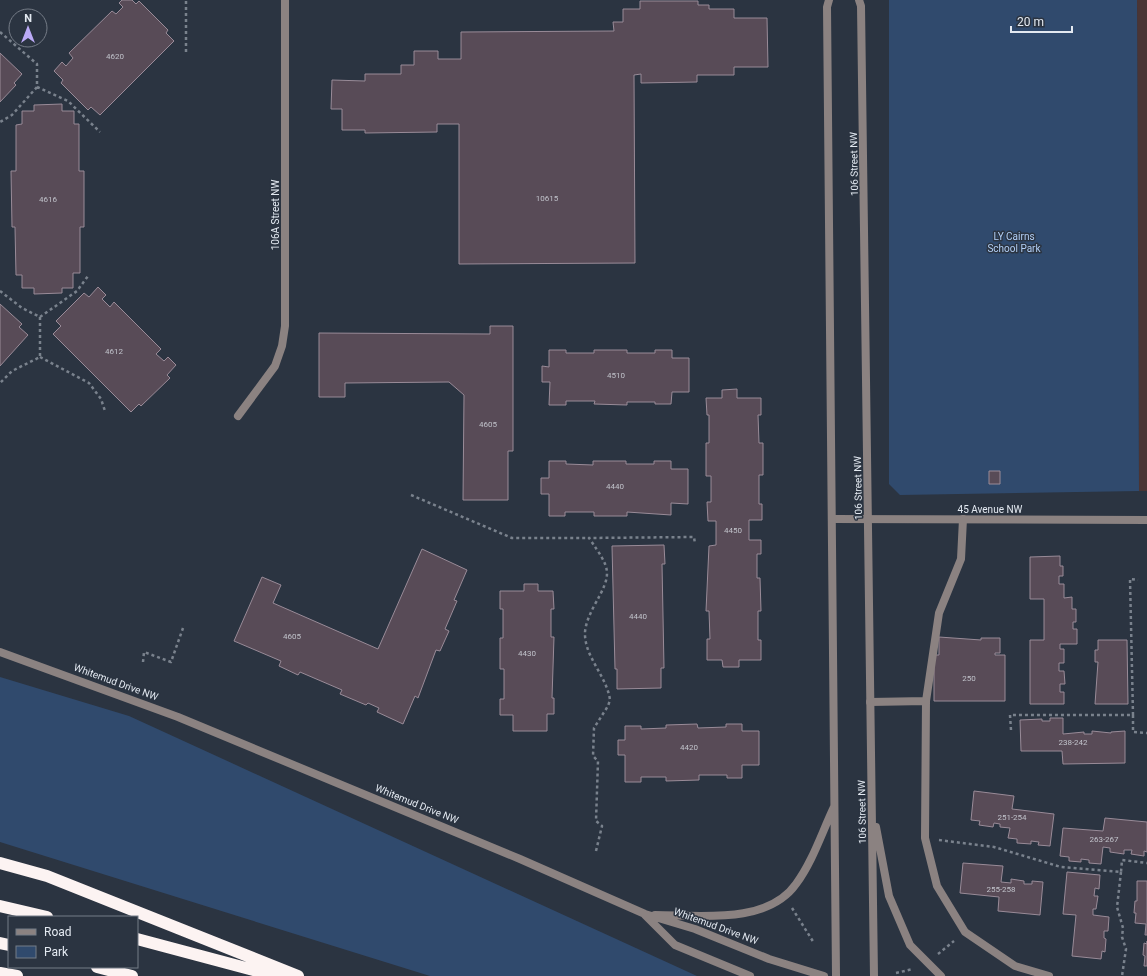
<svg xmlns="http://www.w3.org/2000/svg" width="1147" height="976" font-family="Roboto,sans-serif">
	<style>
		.education { fill: #4a3535 }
		.green { fill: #304a6d }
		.building { fill: #584b57; stroke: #998b98 }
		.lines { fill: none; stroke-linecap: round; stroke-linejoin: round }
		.path { stroke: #7a828d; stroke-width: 2.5; stroke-dasharray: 3 3; stroke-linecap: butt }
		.service { stroke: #8b8281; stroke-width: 8 }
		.minor { stroke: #8b8281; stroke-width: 8 }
		.tertiary { stroke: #8b8281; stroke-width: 8 }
		.motorway { stroke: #fcf3f2; stroke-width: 12 }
		.labels { text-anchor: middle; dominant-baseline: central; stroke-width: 3; stroke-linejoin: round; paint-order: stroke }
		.number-label { font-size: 8px; fill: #c0c2ca }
		.street-label { font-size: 10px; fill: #e3e9f1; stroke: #2b3441 }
		.park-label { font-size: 10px; fill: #b2cff6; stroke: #2b3441 }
	</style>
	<rect width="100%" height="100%" fill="#2b3441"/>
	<path class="education" d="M1137,0H1147V491H1139Z"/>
	<path class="green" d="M889,0H1137L1139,491L900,495L889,484Z
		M0,677L129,716L697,976H430L0,842Z"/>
	<path class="building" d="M122,0H132L136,4L139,1L168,30L166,33L174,41L100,115L91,107L88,110L61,83L63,80L54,71L62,62L66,66L73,58L69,53L112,11L116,14L123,7L119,3Z
		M640,1H698V5H709V9H734V18H767L768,67H734V75H697V82L641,83V74L634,75L635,263L459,264V124H437V132L365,133V130H342V109H331L332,80L365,81V74H401V65H414V51H438V59H461V32L614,31L613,22H623V9H640Z
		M0,53L22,74L14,83L16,85L0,102Z
		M62,104V111H74V124H79V171H84V227H80V273H73V288H62V293L34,294V288H22V275H16L15,227H12L11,171H16V125L22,124V111H34V105Z
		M98,287L106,295L102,299L110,307L114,302L161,349L156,354L164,361L168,357L176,365L167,375L170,378L141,406L139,404L131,412L53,334L61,326L56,321L84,293L89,297Z
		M0,304L22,324L19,327L28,335L0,366Z
		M490,326H513V451H508V500H463L464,395L449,382L345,383V397H319V333L490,334Z
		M549,350H566V353H594V350H627V353H655V350H672V358H689V392H672L671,404H655V402H627V405L594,404L595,401H566V405H549L550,382H542V366L549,367Z
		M737,389V398H761V415H758L759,443H763V475H759V504H762V520H749V540H761V554H757V578H760L761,611H758V640H761V660H739V667H723L722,660H707V639H710L709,611H706L709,546L716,545V521H708L707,502H711V476H706V443H709V415H707L706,398H722V390Z
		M549,461H566V464L593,465V461H626V464H654V461H671V469H688V504L671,503V515L627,512V516H594V512H565V516H549V494H541V478H549Z
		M989,471H1000V484H989Z
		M664,545L665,564H662L664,668H661V688L617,689V669H615L612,546Z
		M422,549L467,570L454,600L457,601L445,629L449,631L440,651L436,650L418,698L415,696L403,724L377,712L379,708L368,703L366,705L340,694L342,690L300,672L298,675L279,666L281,661L234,641L262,577L281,585L273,603L378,649Z
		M1060,556V566H1063V576H1059V584H1064V598L1072,597V609H1076V622H1073V629H1077V644H1060V649H1064V663H1059V671H1064L1065,684H1060V692H1064V704H1030V640H1044V599H1030V557Z
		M524,584H538V591H553L554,609H551V637H554L552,698H554V714H547V731H513V715H500V699H504V669H500V638H503V609H500V591H524Z
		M939,637L981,640V638H1000V653H995V655H1005V701H934V655H939Z
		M1098,640H1127L1128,704H1095L1098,662H1095V650H1098Z
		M1050,718H1063V734L1084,732V734H1092V731L1111,733V732L1125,731V763L1063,764L1062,751H1021L1020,720L1042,719V721H1050Z
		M697,724L698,728L726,727V724H742V731H759V765H742V778H727V775H699V780L666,781V777H641V782H625V755H618V740H625V726H641V729L666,728V725Z
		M974,791L1014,796L1012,809L1054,814L1050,846L1038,845L1039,842L1031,841V844L1017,843V839L1008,838L1010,828L1000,827V824L994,823L993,827L979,825L980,821L971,820Z
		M1105,818L1147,822V852L1144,851V856L1131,854L1132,850H1124V854L1110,852V848L1103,847L1101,864L1089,863V860L1081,859V862L1069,861V857L1060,856L1063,828L1103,831Z
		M963,863L1003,866L1001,882L1011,883V879L1024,881V884H1032V881L1043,882L1040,915L998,911L999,897L960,893Z
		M1067,872L1100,875L1099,889L1095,888L1094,896H1098L1096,909H1093V915L1109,917L1108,931H1104V938L1106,939L1105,952L1102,951L1101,959L1072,956L1076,915L1063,914Z
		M1137,881H1147V935H1145L1146,924L1135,923L1136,913H1134L1135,901H1137Z
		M1147,941V966H1144L1145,956L1143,955L1144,943L1147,944Z"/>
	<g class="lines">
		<path class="path" d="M0,32L37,64V87L12,115L0,122
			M186,52V0
			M37,87L68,101L100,132
			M0,291L22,308L40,317V357L12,371L0,383
			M40,317L77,291L88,276
			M40,357L89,383L101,399L105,411
			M411,495L512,538H589
			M143,662L144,652L171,662L183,628
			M1133,715V732L1147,733
			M1011,730L1010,715H1133L1130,579L1138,580
			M939,840L994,847L1061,867L1121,872L1122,860L1147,863
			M596,851L602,826L596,821L598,761L593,756L594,728L608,706L610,700C607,676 584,657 585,632C586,622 590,614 594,606C613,572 611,570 589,538L694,537L695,544
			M1121,872L1117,907L1123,928L1122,937L1126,949L1122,976
			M792,908L814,943
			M938,954L954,941
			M896,973L913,969"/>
		<path class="service" d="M926,701L939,613L961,559L963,519
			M870,702L926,701L925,838L937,886L965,932L1015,966L1049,976"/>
		<path class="minor" d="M238,416L275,366L282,346L285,326V0
			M832,519L1147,520"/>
		<path class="tertiary" d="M829,0L827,7L836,976
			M859,0L861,6L874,976
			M0,652L178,717L520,859L645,914L695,929L769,959L824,976
			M876,827L889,896L910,945L941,976
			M645,915L675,945L750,976
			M655,915C699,915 767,925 796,884C813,861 822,832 834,807"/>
		<path class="motorway" d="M0,863L47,876L298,976
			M0,906L47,917
			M137,939L276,976
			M0,943L9,945
			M97,967L132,976
			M0,973L17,976"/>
	</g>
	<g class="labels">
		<g class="number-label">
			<text x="115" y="56">4620</text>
			<text x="547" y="198">10615</text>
			<text x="48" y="199">4616</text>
			<text x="114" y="351">4612</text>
			<text x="616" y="375">4510</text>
			<text x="488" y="424">4605</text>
			<text x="615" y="486">4440</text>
			<text x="733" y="530">4450</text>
			<text x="638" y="616">4440</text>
			<text x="292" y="636">4605</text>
			<text x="527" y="653">4430</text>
			<text x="969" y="678">250</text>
			<text x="1073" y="742">238-242</text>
			<text x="689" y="747">4420</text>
			<text x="1012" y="817">251-254</text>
			<text x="1104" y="839">263-267</text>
			<text x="1001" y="889">255-258</text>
		</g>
		<g class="street-label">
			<text transform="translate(854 164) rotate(-91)">106 Street NW</text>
			<text transform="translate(275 215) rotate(-90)">106A Street NW</text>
			<text transform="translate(858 488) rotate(-91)">106 Street NW</text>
			<text x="990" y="509">45 Avenue NW</text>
			<text transform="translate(116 682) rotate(20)">Whitemud Drive NW</text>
			<text transform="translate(417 804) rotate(22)">Whitemud Drive NW</text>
			<text transform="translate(862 812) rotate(-91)">106 Street NW</text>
			<text transform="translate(716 926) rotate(20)">Whitemud Drive NW</text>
		</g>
		<g class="park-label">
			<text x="1014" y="236">LY Cairns<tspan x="1014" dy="12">School Park</tspan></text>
		</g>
	</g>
	<rect x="8" y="916" width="130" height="52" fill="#2b3441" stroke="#757c87"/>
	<rect x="16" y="929" width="20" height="6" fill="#8b8281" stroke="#757c87"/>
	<text x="44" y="936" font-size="12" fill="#e3e9f1">Road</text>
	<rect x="16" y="946" width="20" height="12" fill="#304a6d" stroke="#757c87"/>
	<text x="44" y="956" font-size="12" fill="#e3e9f1">Park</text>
	<g transform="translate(28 28)"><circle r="19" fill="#2b3441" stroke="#757c87"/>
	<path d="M0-3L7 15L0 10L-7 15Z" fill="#bbaaf6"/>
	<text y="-6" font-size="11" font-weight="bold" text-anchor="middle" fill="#e3e9f1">N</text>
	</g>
	<path d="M1011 26v6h61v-6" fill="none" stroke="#e3e9f1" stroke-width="2"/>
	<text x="1017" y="26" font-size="12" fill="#e3e9f1" stroke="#2b3441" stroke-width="3" paint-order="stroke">20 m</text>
</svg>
